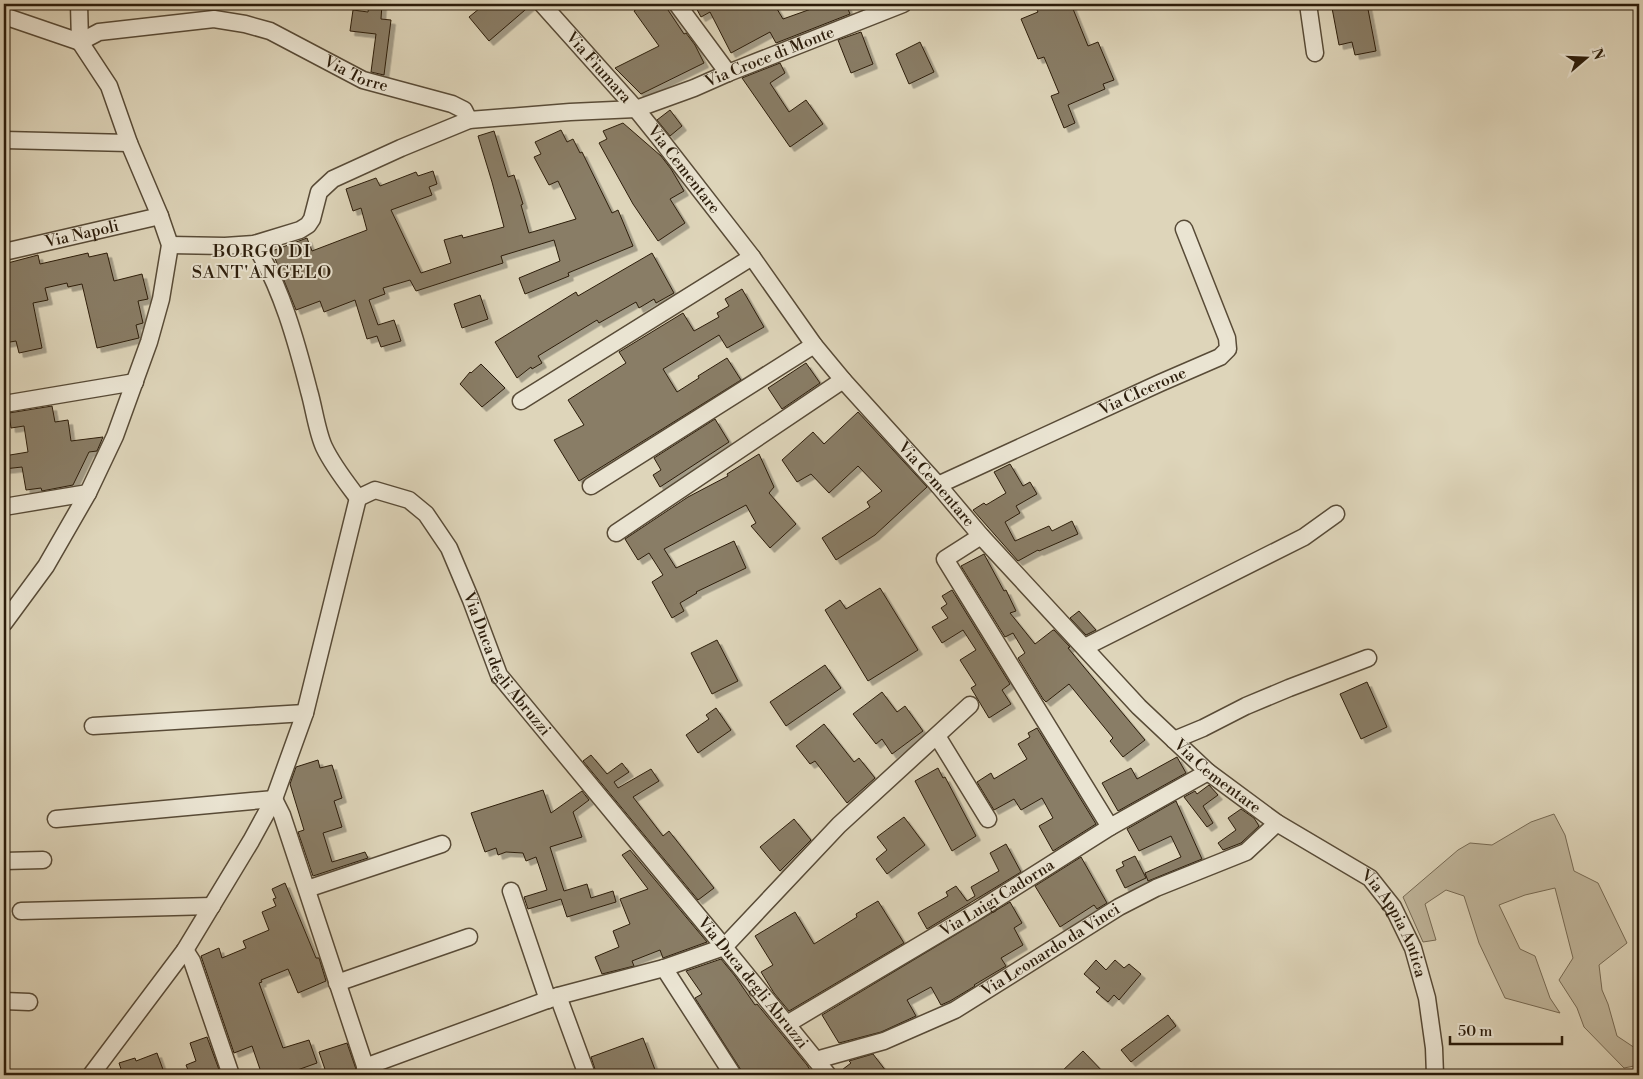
<svg xmlns="http://www.w3.org/2000/svg" width="1643" height="1079" font-family="'Libre Bodoni',serif">
	<style>
		.green { fill: #c0b69c; stroke: #766a54 }
		.building { fill: #897d66; stroke: #2c1d0b; filter: url(#shadow) }
		.lines { fill: none; stroke-linecap: round; stroke-linejoin: round }
		.street-casing { stroke: #584b37; stroke-width: 19 }
		.street { stroke: #eae4d2; stroke-width: 16 }
		.labels { text-anchor: middle; dominant-baseline: central; stroke-width: 4; stroke-linejoin: round; paint-order: stroke }
		.street-label { font-size: 16px; fill: #2c1d0b; stroke: #eae4d2 }
		.neighbourhood-label { font-size: 18px; letter-spacing: 1px; fill: #2c1d0b; stroke: #eae4d2 }
	</style>
	<defs>
		<filter id="shadow"><feDropShadow dx="4.5" dy="4.5" stdDeviation="0" flood-color="#0004"/></filter>
	</defs>
	<rect width="100%" height="100%" fill="#ded5ba"/>
	<filter id="stains"><feTurbulence type="fractalNoise" baseFrequency=".004" numOctaves="4"/><feColorMatrix values="0 0 0 0 .2 0 0 0 0 .09 0 0 0 0 .02 0 0 0 .5 -.17"/></filter>
	<radialGradient id="worn" r=".72"><stop offset=".6" stop-color="#630" stop-opacity="0"/><stop offset="1" stop-color="#630" stop-opacity=".3"/></radialGradient>
	<path class="green" d="M1554,814L1565,835L1574,871L1598,883L1627,943L1599,965L1602,990L1608,1004L1617,1036L1635,1048H1639V1065L1624,1068L1584,1027L1577,1008L1559,980L1573,958L1555,888L1525,895L1499,905L1520,949L1535,956L1550,998L1560,1013L1505,998L1479,943L1464,896L1446,890L1425,904L1436,940L1423,942L1403,897L1458,850L1470,843L1492,845L1531,822Z"/>
	<path class="building" d="M369,4H382L381,19L391,20L384,75L371,72L376,34L350,31L353,10L368,12Z
		M485,4H532L489,41L469,17Z
		M644,4H664L684,34L686,33L695,45L704,63L641,94L615,68L659,46L634,11Z
		M694,4H774L783,19L825,4H846L850,14L776,43L770,32L731,53L710,12L701,17Z
		M1034,4H1071L1088,46L1098,42L1114,80L1103,84L1105,89L1068,105L1075,123L1064,128L1051,96L1059,93L1044,57L1038,59L1021,19L1038,12Z
		M1352,4H1367L1376,51L1355,55L1352,42L1339,45L1332,8Z
		M861,32L873,64L851,73L838,40Z
		M920,42L934,72L909,84L896,54Z
		M780,63L785,73L770,83L789,112L806,100L823,124L790,147L742,78Z
		M670,110L682,126L670,136L657,120Z
		M623,123L661,156L671,169L684,191L670,199L685,223L658,241L633,204L599,143L607,139L603,131Z
		M561,130L567,142L573,139L580,153L582,152L612,213L618,210L633,246L568,273L569,276L525,294L519,278L560,261L554,240L501,256L503,263L416,291L410,280L383,288L385,294L369,300L378,325L394,320L401,341L381,347L377,336L367,339L355,300L324,312L320,301L296,310L272,251L307,238L312,251L367,230L361,208L353,211L346,189L376,178L380,186L416,172L418,176L433,171L437,184L429,187L432,195L391,210L421,273L451,263L444,240L462,235L463,238L504,227L492,182L478,136L494,131L508,177L514,175L523,204L521,205L529,233L576,219L558,181L549,185L534,157L541,154L535,142Z
		M88,253L89,257L107,253L114,281L142,274L148,299L138,301L143,323L136,325L139,338L97,348L82,284L68,287L67,283L45,288L48,300L33,303L42,348L19,353L16,341L4,343V264L38,255L40,264Z
		M652,253L674,293L656,303L654,299L639,308L636,302L599,323L597,320L538,356L542,363L532,369L531,367L517,378L495,342L576,292L578,296Z
		M742,289L764,327L727,348L719,335L663,369L677,392L699,378L698,376L727,358L741,380L579,481L554,440L584,425L568,400L626,363L619,352L683,313L694,331L719,317L717,313L729,306L725,299Z
		M480,295L488,319L462,328L454,304Z
		M806,363L820,383L782,409L768,388Z
		M481,364L505,388L482,407L460,384L470,372L471,373Z
		M52,406L55,422L68,420L71,441L103,437L97,451L89,452L73,485L42,491L41,488L26,490L22,467L4,469V456L28,452L24,426L11,428L9,413Z
		M858,412L927,487L875,535L836,560L822,538L870,507L867,502L882,491L858,466L829,493L811,474L797,482L782,460L813,432L824,444Z
		M715,419L729,442L660,487L653,475L661,470L654,458Z
		M759,454L774,487L769,493L796,524L770,548L751,526L756,523L746,505L664,549L676,568L734,541L746,568L696,592L697,593L680,603L684,611L672,618L652,582L663,575L649,553L638,560L625,539L688,497L728,476L727,474Z
		M1010,464L1023,486L1030,482L1037,494L1016,506L1020,513L1005,522L1015,541L1049,526L1052,531L1072,521L1078,534L1039,551L1038,550L1018,561L973,510L984,503L986,505L1006,493L994,472Z
		M984,554L1004,591L1006,590L1016,611L1010,613L1035,644L1053,630H1054L1070,647L1068,648L1145,740L1123,757L1110,741L1113,738L1069,684L1046,702L1043,699L1018,658L1025,653L1013,633L1005,637L961,566Z
		M880,588L918,650L868,681L825,610L840,600L846,609Z
		M952,590L1010,684L1002,690L1011,704L989,718L971,688L976,685L960,660L976,650L963,630L942,643L932,627L948,618L941,608L947,604L942,596Z
		M1079,611L1096,630L1086,635L1070,618Z
		M717,640L738,681L712,694L691,653Z
		M825,665L841,688L786,726L770,702Z
		M1367,682L1387,727L1361,739L1340,694Z
		M882,692L897,712L905,706L923,731L892,754L882,739L876,744L853,714Z
		M716,708L731,730L698,753L686,735L709,719L706,715Z
		M824,724L854,762L859,758L875,778L847,803L815,761L810,764L796,746Z
		M1037,728L1096,824L1053,851L1039,826L1053,818L1042,798L1021,810L1014,799L994,810L977,782L991,773L994,779L1027,759L1018,744L1030,737L1028,733Z
		M591,755L607,774L622,763L629,772L614,782L618,788L651,769L659,781L633,797L663,836L669,831L714,888L698,900L583,761Z
		M1177,757L1186,773L1118,811L1102,783L1131,768L1137,779Z
		M318,760L320,768L332,765L342,798L334,801L342,827L323,833L332,862L365,852L368,858L313,876L298,832L304,830L290,784L296,767Z
		M938,768L943,778L945,777L976,836L952,851L915,781Z
		M1209,785L1218,795L1203,806L1213,823L1207,827L1184,797L1195,791L1197,794Z
		M543,790L551,813L582,791L589,800L573,812L582,837L550,847L564,891L587,884L591,898L613,891L616,902L567,917L561,899L528,909L524,897L547,890L536,857L526,861L523,853L506,852L498,855L496,848L485,852L471,813Z
		M1176,801L1202,859L1148,881L1145,873L1181,857L1171,836L1139,851L1127,829Z
		M1241,809L1254,818L1259,826L1241,843L1223,850L1218,843L1236,830L1228,818Z
		M904,817L925,845L887,874L876,859L887,850L877,837Z
		M794,819L811,840L780,871L760,847Z
		M1006,844L1021,872L927,929L918,913L948,896L946,892L956,886L967,901L975,896L971,887L999,871L990,853Z
		M630,850L707,942L663,958L660,950L632,961L634,966L602,974L595,957L619,947L613,931L630,924L620,899L648,889L622,855Z
		M1135,856L1146,878L1125,888L1116,870L1124,866L1122,862Z
		M1081,857L1107,903L1097,909L1094,905L1060,927L1035,886Z
		M285,883L316,958H319L326,981L298,993L288,969L261,980L262,982L259,983L283,1048L309,1040L317,1063L289,1073L290,1075H262L252,1046L234,1053L201,956L219,948L222,958L246,948L243,941L269,930L262,912L276,906L273,899L276,898L272,889Z
		M878,901L904,943L789,1011L774,993L761,972L773,965L755,936L795,912L814,944L857,917L856,914Z
		M1010,902L1022,923L1014,928L1023,945L1001,958L1006,966L974,985L975,986L950,1001L941,1005L931,987L907,1000L916,1016L881,1032L839,1043L822,1015Z
		M721,959L735,976L755,1005L757,1004L807,1065L813,1075H743L741,1070L695,998L702,994L686,971Z
		M1096,960L1106,970L1115,960L1124,968L1129,964L1141,974L1119,1000L1114,995L1108,1002L1096,992L1100,988L1084,974Z
		M1168,1015L1176,1026L1131,1062L1121,1050Z
		M207,1037L221,1075H190L186,1065L196,1061L190,1043Z
		M643,1038L657,1075H597L591,1057Z
		M347,1043L358,1075H327L319,1052Z
		M1083,1051L1106,1075H1058Z
		M157,1053L165,1075H123L119,1063L135,1058L136,1061Z
		M873,1054L889,1075H838V1073L851,1063L849,1061Z"/>
	<g class="lines">
		<g class="street-casing">
			<g id="street">
				<path d="M79,4L80,42"/>
				<path id="s1" d="M542,4L636,109L661,140L752,257L814,345L843,380L938,485L981,536L1139,707L1208,772L1277,823L1370,878L1393,907L1413,948L1427,998L1434,1048L1435,1075"/>
				<path d="M677,4L728,73"/>
				<path d="M1308,4L1315,53"/>
				<path d="M4,16L80,42"/>
				<path id="s2" d="M80,42L99,32L214,19L245,24L270,31L363,80L452,104L464,110L469,120"/>
				<path d="M4,140L129,143"/>
				<path id="s3" d="M254,244C281,285 297,344 309,391C314,408 317,432 324,447C333,466 346,482 358,498L375,490L409,500L426,514L449,548L471,600L499,675L724,947L828,1075"/>
				<path id="s4" d="M170,245L225,246L254,244L300,230L308,225L312,219L319,192L333,179L401,148L469,120L570,112L636,109L694,88L728,73L903,4"/>
				<path id="s5" d="M4,252L160,216"/>
				<path d="M521,401L752,257"/>
				<path d="M4,404L135,382"/>
				<path id="s6" d="M938,485L1160,383L1220,357L1228,349L1227,338L1184,229"/>
				<path d="M591,486L814,345"/>
				<path d="M4,507L88,493"/>
				<path d="M616,533L843,380"/>
				<path d="M981,536L945,559L1110,827"/>
				<path d="M4,623L46,566L88,493L115,436L149,342L161,299L170,245L160,216L129,143L109,86L80,42"/>
				<path d="M1085,647L1304,537L1336,514"/>
				<path d="M93,726L305,713"/>
				<path d="M937,736L988,819"/>
				<path d="M1174,740L1203,728L1246,706L1289,688L1368,658"/>
				<path d="M56,819L274,799L282,815L368,1075"/>
				<path d="M4,861L43,860"/>
				<path d="M307,889L442,844"/>
				<path d="M511,891L548,1000"/>
				<path d="M21,911L212,906"/>
				<path d="M185,950L192,961L231,1075"/>
				<path d="M664,968L733,1075"/>
				<path d="M337,983L469,937"/>
				<path d="M558,996L587,1075"/>
				<path d="M4,1001L29,1002"/>
				<path id="s7" d="M787,1024L974,913L1110,827L1208,772"/>
				<path id="s8" d="M816,1060L884,1041L955,1010L1119,907L1156,888L1246,852L1277,823"/>
				<path d="M365,1067L558,996L664,968L724,947L839,825L970,705"/>
				<path d="M91,1075L185,950L251,841L274,799L305,713L358,498"/>
			</g>
		</g>
		<use href="#street" class="street"/>
	</g>
	<g class="labels">
		<g class="street-label">
			<text stroke="none"><textPath href="#s4" startOffset="655">Via Croce di Monte</textPath></text>
			<text stroke="none"><textPath href="#s1" startOffset="85">Via Fiumara</textPath></text>
			<text stroke="none"><textPath href="#s2" startOffset="291">Via Torre</textPath></text>
			<text stroke="none"><textPath href="#s1" startOffset="218">Via Cementare</textPath></text>
			<text stroke="none"><textPath href="#s5" startOffset="80">Via Napoli</textPath></text>
			<text stroke="none"><textPath href="#s6" startOffset="225">Via CIcerone</textPath></text>
			<text stroke="none"><textPath href="#s1" startOffset="622">Via Cementare</textPath></text>
			<text stroke="none"><textPath href="#s3" startOffset="525">Via Duca degli Abruzzi</textPath></text>
			<text stroke="none"><textPath href="#s1" startOffset="1028">Via Cementare</textPath></text>
			<text stroke="none"><textPath href="#s7" startOffset="245">Via Luigi Cadorna</textPath></text>
			<text stroke="none"><textPath href="#s1" startOffset="1264">Via Appia Antica</textPath></text>
			<text stroke="none"><textPath href="#s8" startOffset="261">Via Leonardo da Vinci</textPath></text>
			<text stroke="none"><textPath href="#s3" startOffset="930">Via Duca degli Abruzzi</textPath></text>
		</g>
		<g class="neighbourhood-label">
			<text x="262" y="251">BORGO DI<tspan x="262" dy="21">SANT'ANGELO</tspan></text>
		</g>
	</g>
	<rect width="1643" height="1079" fill="none" stroke="#ded5ba" stroke-width="20"/>
	<rect x="5" y="5" width="1633" height="1069" fill="none" stroke="#2c1d0b" stroke-width="2.5"/>
	<rect x="10" y="10" width="1623" height="1059" fill="none" stroke="#2c1d0b"/>
	<g transform="translate(1586 58) rotate(71)" stroke="#eae4d2" stroke-width="4" paint-order="stroke">
	<path d="M0-4L9 19L0 12L-9 19Z" fill="#2c1d0b"/>
	<text y="-8" font-size="14" font-weight="bold" text-anchor="middle" fill="#2c1d0b">N</text>
	</g>
	<path d="M1450 1036v8h112v-8" fill="none" stroke="#2c1d0b" stroke-width="2.5"/>
	<text x="1458" y="1036" font-size="15" fill="#2c1d0b" stroke="#eae4d2" stroke-width="4" paint-order="stroke">50 m</text>
	<rect width="100%" height="100%" filter="url(#stains)"/>
	<rect width="100%" height="100%" fill="url(#worn)"/>
</svg>
